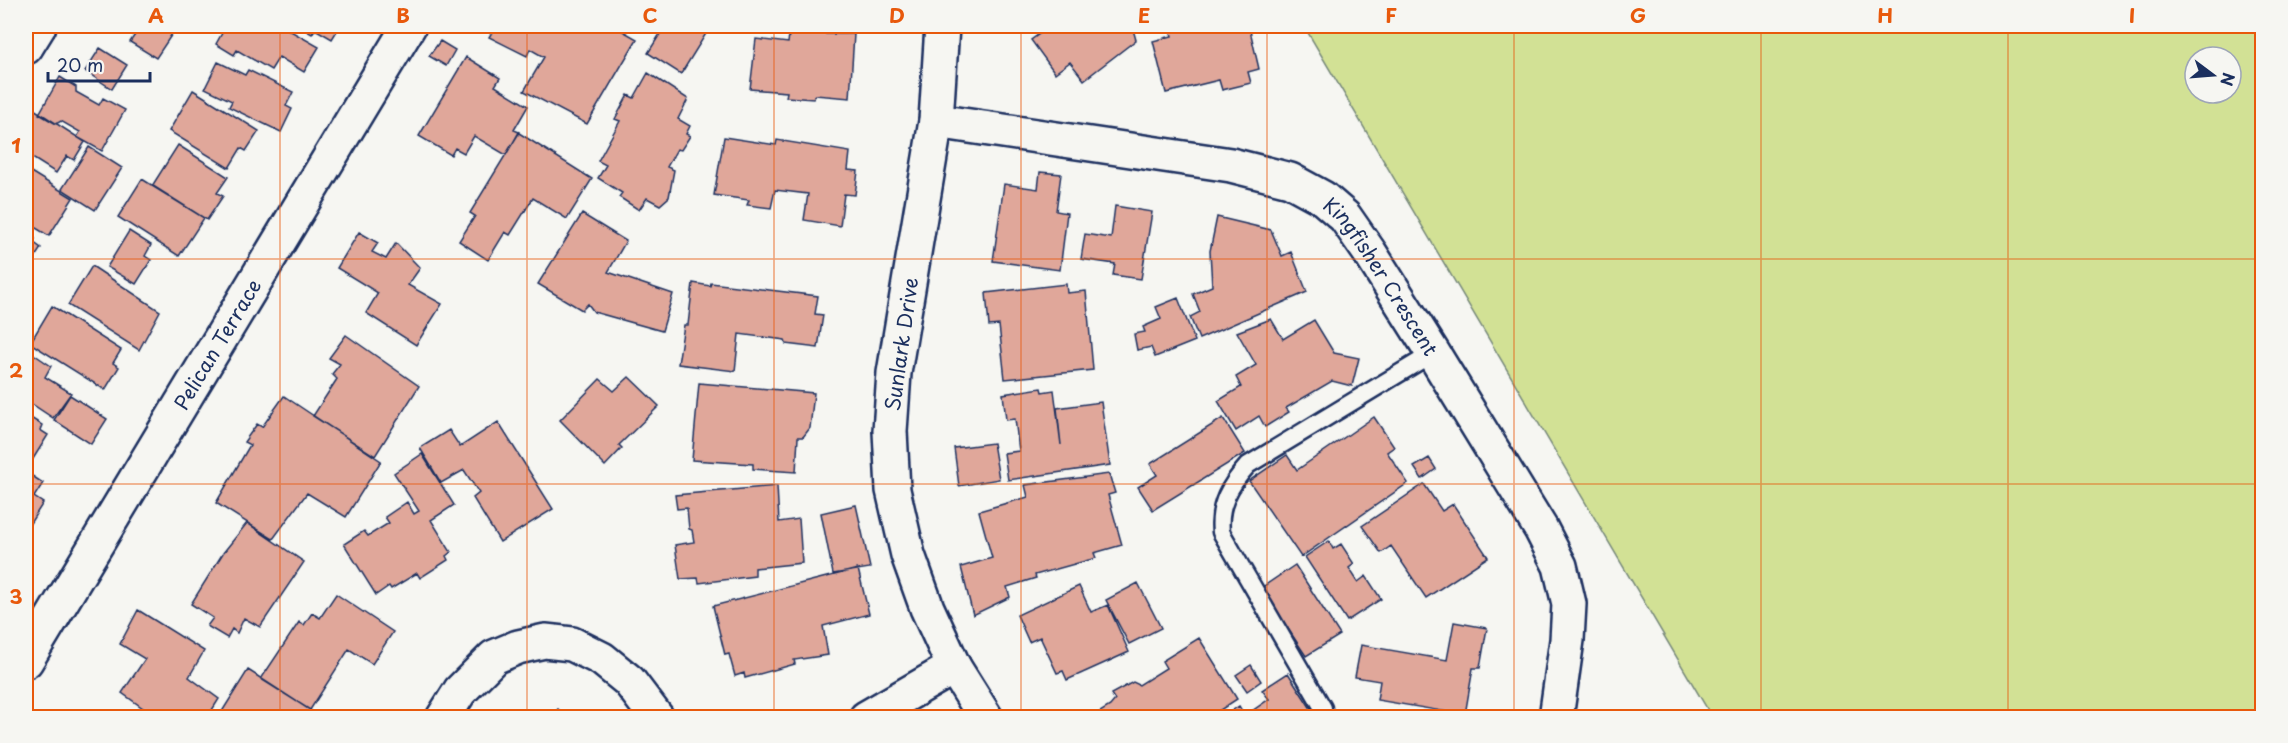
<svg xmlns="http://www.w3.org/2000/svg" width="2288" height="743" font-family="'Playpen Sans',sans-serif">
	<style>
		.green { fill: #d2e195; stroke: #76887a; stroke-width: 1.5; fill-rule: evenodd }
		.building { fill: #e0a79a; stroke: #1b2f5e; stroke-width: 1.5 }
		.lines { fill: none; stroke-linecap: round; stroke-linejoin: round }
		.service-casing { stroke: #1b2f5e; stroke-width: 21 }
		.minor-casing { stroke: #1b2f5e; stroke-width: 38 }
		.service { stroke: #f6f6f2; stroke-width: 16 }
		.minor { stroke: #f6f6f2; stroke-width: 33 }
		.grid { fill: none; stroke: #e8590c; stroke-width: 1.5; stroke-opacity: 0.55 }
		.labels { text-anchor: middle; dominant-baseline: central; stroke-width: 6; stroke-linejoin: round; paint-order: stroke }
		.street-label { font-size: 20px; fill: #1b2f5e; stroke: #f6f6f2 }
		.neatline { fill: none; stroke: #e8590c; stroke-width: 2 }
		.grid-label { font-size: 20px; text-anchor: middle; font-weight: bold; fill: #e8590c }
	</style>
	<rect width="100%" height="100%" fill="#f6f6f2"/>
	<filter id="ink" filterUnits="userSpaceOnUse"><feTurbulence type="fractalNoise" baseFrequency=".0167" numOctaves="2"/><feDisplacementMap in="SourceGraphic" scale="12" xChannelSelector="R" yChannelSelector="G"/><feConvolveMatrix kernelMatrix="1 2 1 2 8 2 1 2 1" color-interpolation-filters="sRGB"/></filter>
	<g filter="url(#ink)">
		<path class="green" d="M1304,26H2262V717H1712ZM2195,57H2231V93H2195Z"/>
		<path class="building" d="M141,26H159L172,34L156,58L130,42Z
			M226,26H282L319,47L304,72L279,57L271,70L237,50L234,55L216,44Z
			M298,26H340L332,39L315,29L312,34Z
			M496,26H614L637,39L587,124L524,91L544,57L530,49L527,56L489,37Z
			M665,26H699L707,32L681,74L648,53Z
			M790,26H827L826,34H854L850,98L815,95L814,99L786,97L787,92L750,89L756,39L788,43Z
			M1018,26H1036L1022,34Z
			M1044,26H1132L1136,40L1084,80L1070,62L1055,73L1031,40L1046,29Z
			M1169,26H1249L1259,69L1248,72L1251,83L1222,90L1219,80L1166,93L1153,41L1172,36Z
			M440,41L455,50L446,66L429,56Z
			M100,48L127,65L112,89L85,71Z
			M466,57L500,78L495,86L528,106L514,130L519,132L506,155L474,136L464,153L455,148L451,155L419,136Z
			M218,62L245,75L248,70L293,92L286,106L292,109L281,132L229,107L232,101L205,88Z
			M648,73L688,99L678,119L690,126L686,134L690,136L681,150L677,149L667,167L674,170L669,197L660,205L647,198L639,210L619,197L622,193L598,178L606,165L598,161L620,121L615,119L628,95L634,98Z
			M60,77L76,87V92L99,105L103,98L125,110L102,151L77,137L80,132L61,121L56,124L39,114Z
			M193,90L259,131L246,151L241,148L229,168L169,131Z
			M26,104L85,142L74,160L67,156L56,173L26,154Z
			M519,133L592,179L567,219L533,198L510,235L505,232L488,260L459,241L475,216L470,213Z
			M724,137L776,145L777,140L850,152L848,170L858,171L855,195L844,194L840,226L804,220L808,194L775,190L771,208L747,205L749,200L714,195Z
			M178,145L228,177L217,193L223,196L207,220L152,186Z
			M89,147L122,168L95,210L62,189Z
			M26,169L73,198L49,236L26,222Z
			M1040,172L1061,174L1056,211L1067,213L1060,270L993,261L1004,184L1038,189Z
			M142,179L204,218L179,256L118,217Z
			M1115,206L1152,212L1141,279L1113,275L1115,264L1081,259L1085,234L1111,238Z
			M582,214L626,241L608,272L673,294L662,331L594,312L588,304L582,310L538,284Z
			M1217,217L1271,230L1282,256L1291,252L1307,292L1199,339L1190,317L1200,312L1193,294L1212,286L1210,251Z
			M129,231L151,245L145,256L151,260L136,284L107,267Z
			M26,232L35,239L33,242L41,248L26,271Z
			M359,232L378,243L372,252L386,259L396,243L420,268L408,285L442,304L416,345L366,313L378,293L337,268Z
			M92,266L160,311L139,350L68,305Z
			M693,283L710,286L711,283L818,296L815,314L823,315L818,348L786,344L785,340L739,334L735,371L678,364L684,325H688Z
			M1066,284L1067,293L1086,291L1093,370L1005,379L999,325L989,326L986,293Z
			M1178,298L1195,341L1155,357L1151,347L1137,350L1134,334L1145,332L1143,327L1161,319L1156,307Z
			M52,306L121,350L113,363L119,367L105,390L30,343Z
			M1271,319L1283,339L1314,320L1334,353L1359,358L1352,386L1332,381L1286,408L1289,412L1265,427L1259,416L1236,431L1218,401L1241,387L1236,377L1256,365L1237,332Z
			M346,335L419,386L375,456L313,416L337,379L332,374L340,364L329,358Z
			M29,351L51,366L45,377L71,393L53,418L26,400V356Z
			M629,377L659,406L619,445L622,448L605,466L560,420L600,379L614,391Z
			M699,383L814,393L810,428L803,437H798L796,472L753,469V464L692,460Z
			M1041,388L1042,392L1054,390L1061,445L1057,408L1101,402L1110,465L1008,480L1004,453L1019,451L1015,419L1006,420L1003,394Z
			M70,395L107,419L91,444L54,420Z
			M284,396L381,461L346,517L307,493L273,539L216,503L250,445L244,442L257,424L262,427Z
			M26,415L42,425L40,430L48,435L33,459L26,455Z
			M1374,417L1394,447L1387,452L1408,483L1301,557L1249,481L1287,455L1297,470Z
			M1223,418L1245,453L1153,510L1138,487L1157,475L1150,464Z
			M498,422L553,509L500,542L473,498L479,493L464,470L441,483L420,448L449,430L460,447Z
			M993,443L999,479L959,486L954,448Z
			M422,454L454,505L431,520L451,552L446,556L448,560L420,578L417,573L391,589L389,586L376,595L344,544L364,531L368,536L389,523L385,517L407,502L414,514L419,511L394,473Z
			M1429,458L1436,469L1422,479L1414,467Z
			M26,472L43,483L34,497L43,503L29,525L26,523Z
			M1109,474L1115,493L1108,495L1122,545L1094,553L1096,558L1035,575L1036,578L1007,587L1010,597L973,615L961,567L992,558L979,511L1028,497L1025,485Z
			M1424,484L1442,511L1453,504L1488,557L1426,598L1391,546L1381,553L1362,526Z
			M777,486L779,522L799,519L802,563L755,568V576L699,583L698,578L680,579L675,545L694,542L692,530L689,529L687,508L677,509L675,495Z
			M856,505L870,568L833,574L821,513Z
			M247,523L304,562L260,627L244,618L237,633L232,629L227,638L207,626L213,618L191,604L223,553Z
			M1329,541L1333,549L1341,544L1354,564L1349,568L1358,582L1366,576L1381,599L1347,621L1305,557Z
			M1295,565L1340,635L1306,656L1261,588Z
			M858,569L869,614L823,626L828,655L794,660L795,664L745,678L744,673L735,676L729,654L725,655L713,606Z
			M1138,583L1161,628L1129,644L1106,600Z
			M1079,586L1091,612L1108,605L1129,652L1067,680L1063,671L1057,673L1040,637L1029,642L1017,615Z
			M336,594L393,632L372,664L349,649L310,710L261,679L299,622L304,625L312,613L320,618Z
			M138,610L204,651L189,677L219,699L207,718H157L122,693L145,659L120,644Z
			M1454,622L1487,628L1480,668H1473L1465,715L1377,700L1380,681L1355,677L1361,645L1447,660Z
			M1199,638L1237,699L1208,718H1096L1095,715L1110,706L1115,700L1111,694L1133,682L1139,685L1166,668L1162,661Z
			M1251,665L1261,681L1247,691L1236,675Z
			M248,670L310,710L319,718H218Z
			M1288,673L1317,718H1256L1252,711L1269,699L1262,690Z
			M1239,706L1246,718H1221Z
			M558,709L566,718H550Z"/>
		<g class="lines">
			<g class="service-casing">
				<path id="service" d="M1323,708L1221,532C1218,505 1230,485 1248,465L1433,353"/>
			</g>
			<g class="minor-casing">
				<g id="minor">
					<path d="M942,26L936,121L894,373L890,431L893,490L908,555L927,608L954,667L986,718"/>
					<path d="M26,47L39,26"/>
					<path id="s1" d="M936,121L1231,165L1290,180L1323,198L1345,217L1370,253L1433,353L1541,529L1560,566L1569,604L1567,640L1556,718"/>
					<path id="s2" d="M26,661L409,26"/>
					<path d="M443,718L460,691L494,657L518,647L545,641L572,644L602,659L629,681L657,718"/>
					<path d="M866,718L954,667"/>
				</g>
			</g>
			<use href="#service" class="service"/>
			<use href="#minor" class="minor"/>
		</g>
	</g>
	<path class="grid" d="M280,26V718M527,26V718M774,26V718M1021,26V718M1267,26V718M1514,26V718M1761,26V718M2008,26V718M26,259H2262M26,484H2262"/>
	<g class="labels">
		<g class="street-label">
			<text stroke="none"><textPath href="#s1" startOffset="495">Kingfisher Crescent</textPath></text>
			<text stroke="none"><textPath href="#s2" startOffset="370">Pelican Terrace</textPath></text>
			<text transform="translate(901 344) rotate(-82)">Sunlark Drive</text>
		</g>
	</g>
	<rect width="2288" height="743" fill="none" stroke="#f6f6f2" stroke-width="66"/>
	<g transform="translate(2213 75) rotate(106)"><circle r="28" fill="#f6f6f2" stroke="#9ea6b7" stroke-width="1.5"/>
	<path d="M0-4.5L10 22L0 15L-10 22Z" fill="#1b2f5e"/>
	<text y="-9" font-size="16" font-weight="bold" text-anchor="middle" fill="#1b2f5e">N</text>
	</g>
	<path d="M48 72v9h102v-9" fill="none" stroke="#1b2f5e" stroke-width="3"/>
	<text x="57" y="72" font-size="18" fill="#1b2f5e" stroke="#f6f6f2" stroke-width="4.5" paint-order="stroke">20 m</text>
	<rect x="33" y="33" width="2222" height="677" class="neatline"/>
	<g class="grid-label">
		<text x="156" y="23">A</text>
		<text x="403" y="23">B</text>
		<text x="650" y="23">C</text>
		<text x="897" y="23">D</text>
		<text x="1144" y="23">E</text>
		<text x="1391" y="23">F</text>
		<text x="1638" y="23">G</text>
		<text x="1885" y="23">H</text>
		<text x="2132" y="23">I</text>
		<text x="16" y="153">1</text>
		<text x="16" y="378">2</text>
		<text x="16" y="604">3</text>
	</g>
</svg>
